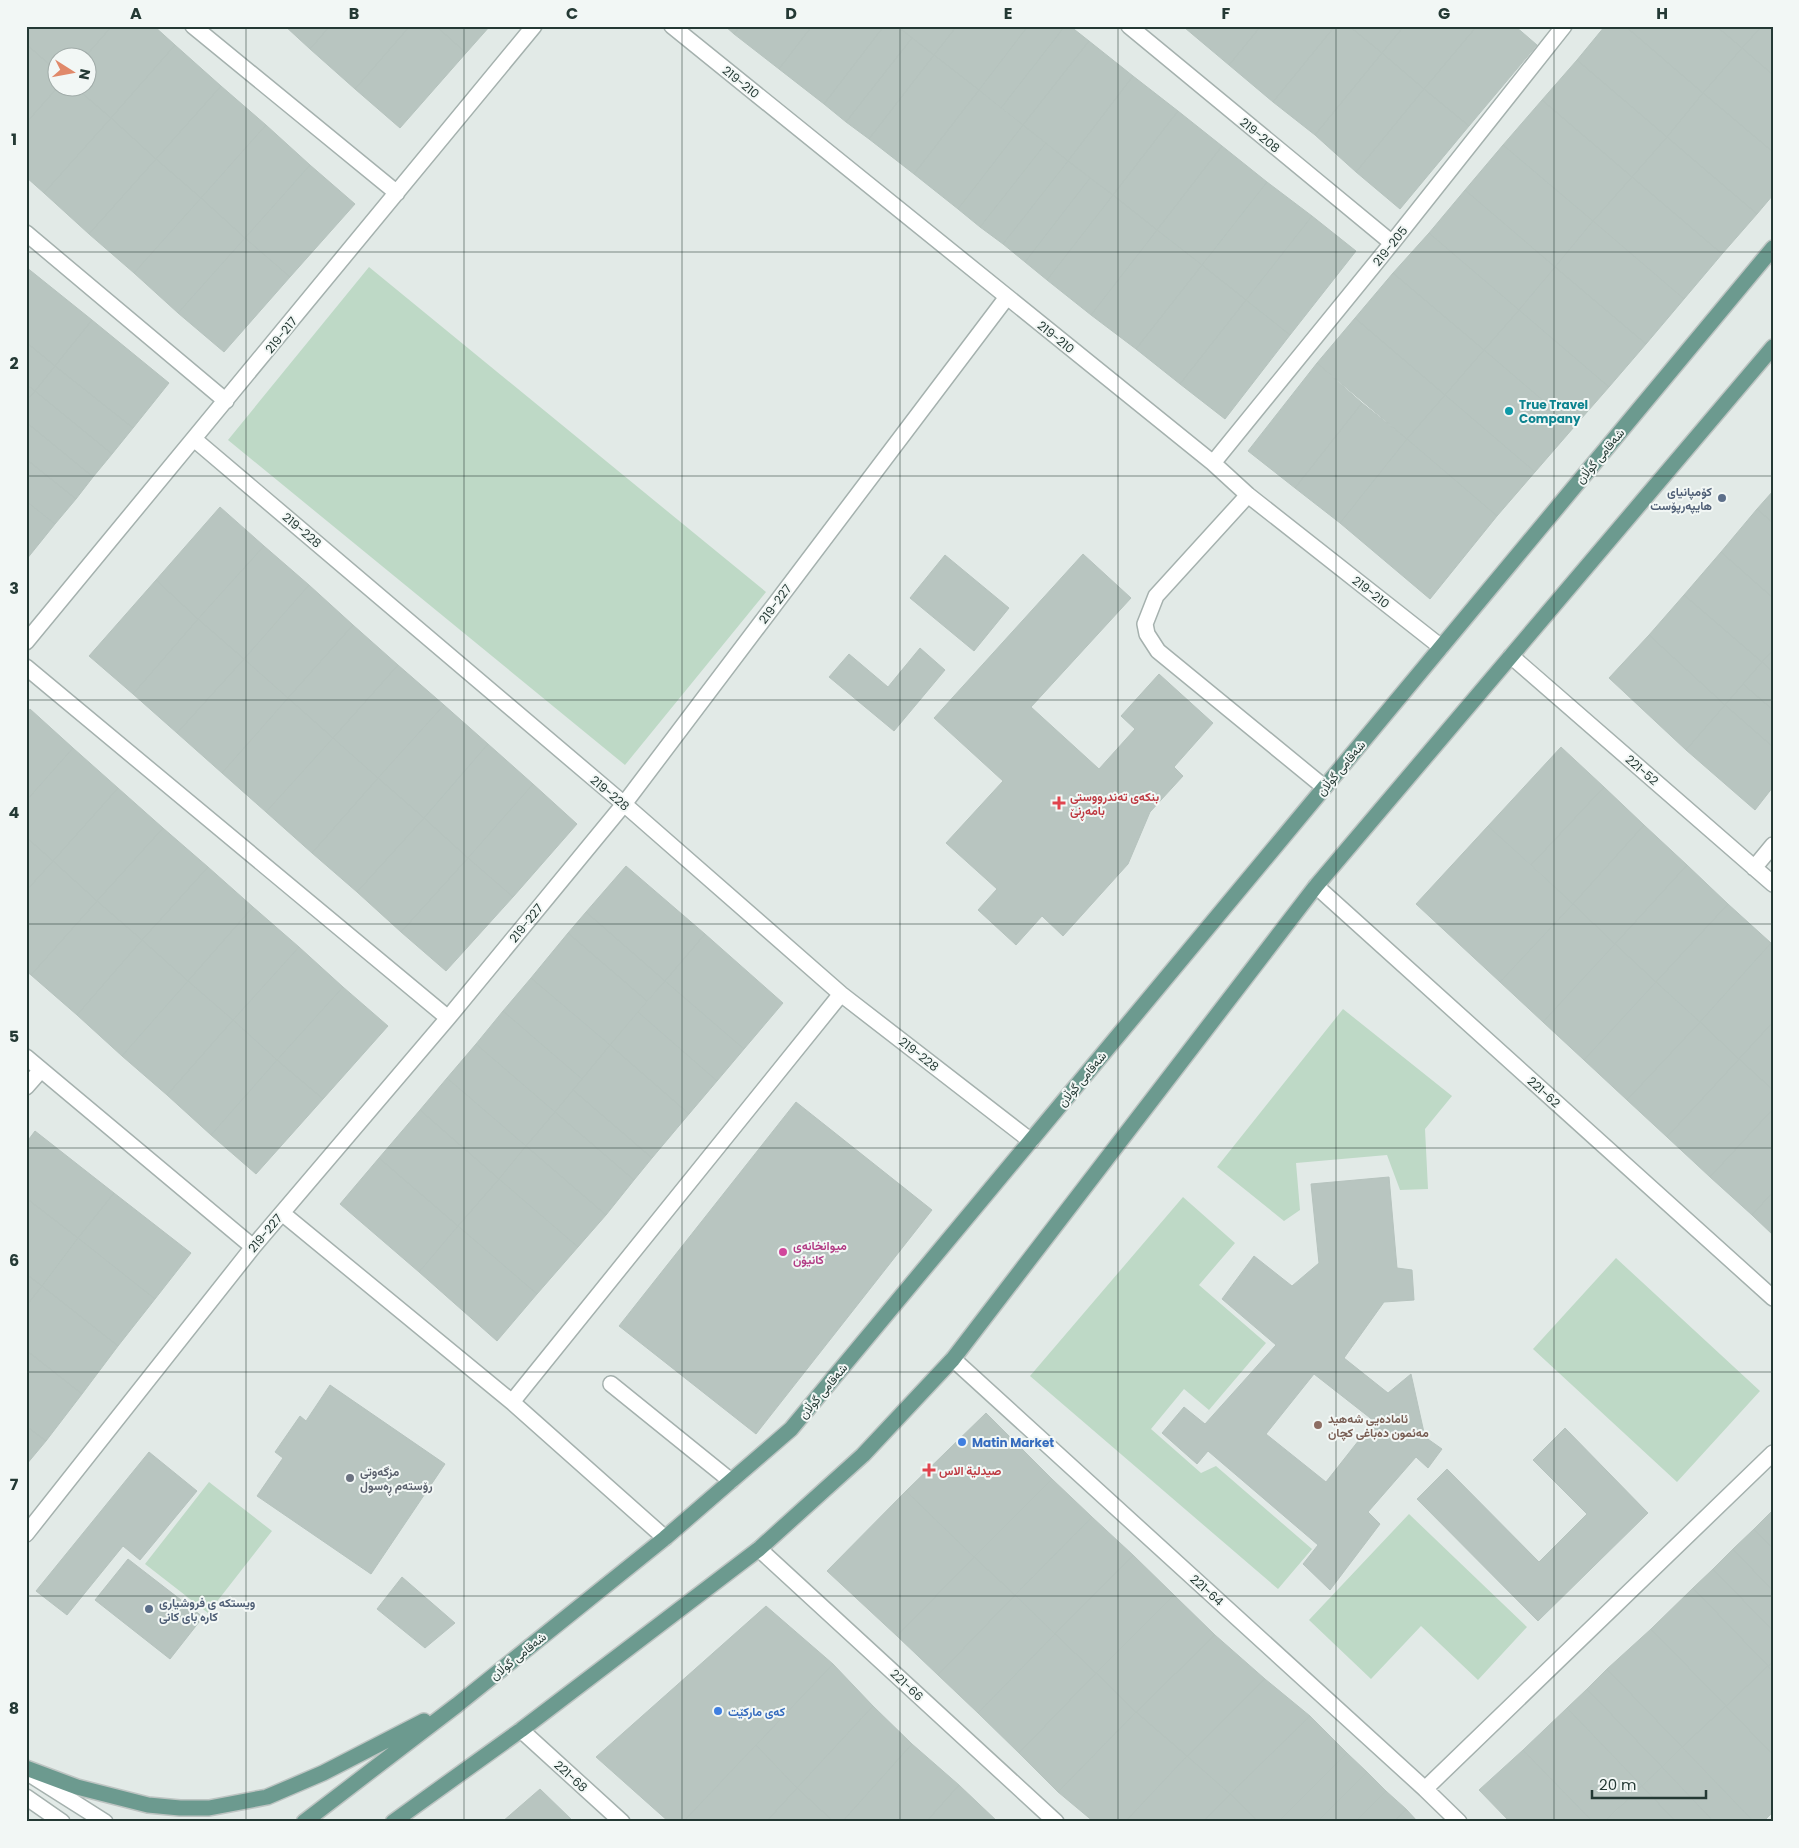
<svg xmlns="http://www.w3.org/2000/svg" width="1799" height="1848" font-family="Poppins,Vazirmatn,sans-serif">
	<style>
		.green { fill: #bed9c6 }
		.building { fill: #b8c5c0; stroke: #b6c3be; fill-rule: evenodd }
		.lines { fill: none; stroke-linecap: round; stroke-linejoin: round }
		.service-casing { stroke: #a5b1ae; stroke-width: 18 }
		.minor-casing { stroke: #a5b1ae; stroke-width: 18 }
		.tertiary-casing { stroke: #a5b1ae; stroke-width: 18 }
		.primary-casing { stroke: #bdc4c2; stroke-width: 18 }
		.service { stroke: #fff; stroke-width: 15 }
		.minor { stroke: #fff; stroke-width: 15 }
		.tertiary { stroke: #fff; stroke-width: 15 }
		.primary { stroke: #6c9a8f; stroke-width: 15 }
		.grid { fill: none; stroke: #243934; stroke-width: 1; stroke-opacity: 0.55 }
		.culture-dot { fill: #0f9aa8; stroke: #f2f7f5; stroke-width: 2 }
		.service-dot { fill: #5c6f8a; stroke: #f2f7f5; stroke-width: 2 }
		.health-dot { fill: #e0444e; stroke: #f2f7f5; stroke-width: 2 }
		.hotel-dot { fill: #d1479c; stroke: #f2f7f5; stroke-width: 2 }
		.education-dot { fill: #8d6e63; stroke: #f2f7f5; stroke-width: 2 }
		.shop-dot { fill: #3f7fe0; stroke: #f2f7f5; stroke-width: 2 }
		.worship-dot { fill: #6b7280; stroke: #f2f7f5; stroke-width: 2 }
		.labels { text-anchor: middle; dominant-baseline: central; stroke-width: 4; stroke-linejoin: round; paint-order: stroke }
		.street-label { font-size: 12px; fill: #243934; stroke: #f2f7f5 }
		.culture-label { font-size: 12px; font-weight: bold; fill: #0d838f; stroke: #f2f7f5; text-anchor: start }
		.service-label { font-size: 12px; font-weight: bold; fill: #4e5e75; stroke: #f2f7f5; text-anchor: end }
		.health-label { font-size: 12px; font-weight: bold; fill: #be3a42; stroke: #f2f7f5; text-anchor: start }
		.hotel-label { font-size: 12px; font-weight: bold; fill: #b23c85; stroke: #f2f7f5; text-anchor: start }
		.education-label { font-size: 12px; font-weight: bold; fill: #785e54; stroke: #f2f7f5; text-anchor: start }
		.shop-label { font-size: 12px; font-weight: bold; fill: #366cbe; stroke: #f2f7f5; text-anchor: start }
		.worship-label { font-size: 12px; font-weight: bold; fill: #5b616d; stroke: #f2f7f5; text-anchor: start }
		.neatline { fill: none; stroke: #243934; stroke-width: 2 }
		.grid-label { font-size: 16px; text-anchor: middle; font-weight: bold; fill: #243934 }
	</style>
	<rect width="100%" height="100%" fill="#e2eae7"/>
	<path class="green" d="M369,267L766,592L625,765L228,440Z
		M1343,1009L1452,1096L1425,1129L1428,1189L1400,1190L1387,1155L1296,1163L1300,1210L1284,1221L1217,1167Z
		M1183,1197L1235,1243L1199,1285L1266,1343L1209,1410L1184,1389L1151,1429L1201,1473L1216,1466L1312,1549L1278,1589L1030,1376Z
		M1616,1258L1760,1391L1677,1482L1533,1349Z
		M209,1482L272,1531L208,1613L145,1564Z
		M1409,1514L1527,1627L1478,1680L1421,1626L1371,1679L1309,1620Z"/>
	<path class="building" d="M32,26H112L84,58H58V72L26,44V33Z
		M112,26H154L175,45L111,118L76,88H88V58H84Z
		M285,26H330L310,49Z
		M330,26H410L355,89L310,49Z
		M410,26H436L466,53L400,128L355,89Z
		M436,26H490L466,53Z
		M725,26H740L734,34Z
		M740,26H812L779,69L734,34Z
		M812,26H884L824,104L779,69Z
		M884,26H897L912,38L846,122L824,104Z
		M897,26H957L934,55Z
		M957,26H1028L979,90L934,55Z
		M1028,26H1065L1001,108L979,90Z
		M1065,26H1070L1089,41L1023,125L1001,108Z
		M1186,26H1261L1229,65L1185,28Z
		M1261,26H1335L1273,102L1229,65Z
		M1335,26H1349L1382,53L1315,135L1273,102Z
		M1349,26H1404L1382,53Z
		M1404,26H1477L1424,89L1382,53Z
		M1477,26H1515L1537,45L1469,126L1424,89Z
		M1605,26H1625L1703,93L1667,137L1577,60Z
		M1625,26H1716L1742,48L1703,93Z
		M1716,26H1762L1742,48Z
		M1762,26H1773V75L1742,48Z
		M912,38L934,55L869,139L846,122Z
		M1089,41L1133,76L1068,161L1023,125Z
		M26,44L58,72V87L26,123Z
		M175,45L221,86L156,159L111,118Z
		M1742,48L1773,75V152L1703,93Z
		M1382,53L1424,89L1356,172L1315,135Z
		M934,55L979,90L914,174L869,139Z
		M1577,60L1667,137L1632,177L1542,100Z
		M1133,76L1178,111L1113,195L1068,161Z
		M221,86L266,125L201,198L156,159Z
		M58,87L76,88L111,118L44,193L26,177V123Z
		M1424,89L1469,126L1400,209L1356,172Z
		M979,90L1023,125L958,209L914,174Z
		M1703,93L1773,152V195L1757,214L1667,137Z
		M1542,100L1632,177L1593,221L1503,145Z
		M1178,111L1222,146L1157,230L1113,195Z
		M111,118L156,159L89,234L44,193Z
		M266,125L310,165L245,238L201,198Z
		M1023,125L1046,143L980,227L958,209Z
		M1667,137L1757,214L1722,254L1632,177Z
		M1046,143L1068,161L1003,244L980,227Z
		M1503,145L1593,221L1555,267L1465,190Z
		M1222,146L1267,182L1202,265L1157,230Z
		M156,159L201,198L134,273L89,234Z
		M1068,161L1090,178L1025,262L1003,244Z
		M310,165L355,204L290,277L245,238Z
		M1632,177L1722,254L1684,299L1593,221Z
		M1090,178L1113,195L1047,280L1025,262Z
		M1267,182L1312,216L1246,300L1202,265Z
		M1465,190L1555,267L1519,310L1429,233Z
		M1113,195L1157,230L1091,315L1047,280Z
		M201,198L245,238L178,313L134,273Z
		M1312,216L1356,251L1290,335L1246,300Z
		M1593,221L1684,299L1646,344L1555,267Z
		M1157,230L1202,265L1136,349L1091,315Z
		M1429,233L1519,310L1484,350L1393,273Z
		M245,238L290,277L224,352L178,313Z
		M1202,265L1246,300L1180,384L1136,349Z
		M26,267L92,320L55,366L26,342Z
		M1555,267L1646,344L1609,387L1519,310Z
		M1393,273L1484,350L1445,395L1355,318Z
		M1246,300L1290,335L1225,419L1180,384Z
		M1519,310L1609,387L1574,427L1484,350Z
		M1355,318L1445,395L1407,439L1317,363Z
		M92,320L169,383L133,428L55,366Z
		M26,342L55,366L35,391L26,384Z
		M1484,350L1574,427L1535,472L1445,395Z
		M1317,363L1362,403L1295,488L1248,451Z
		M55,366L133,428L112,454L35,391Z
		M26,384L35,391L26,401Z
		M35,391L112,454L93,477L26,422V401Z
		M1445,395L1535,472L1497,516L1407,439Z
		M1362,403L1407,439L1340,523L1295,488Z
		M26,422L93,477L76,499L26,459Z
		M1407,439L1497,516L1430,599L1340,523Z
		M26,459L76,499L55,524L26,501Z
		M1773,491V523L1757,509Z
		M26,501L55,524L26,560Z
		M220,507L264,546L198,619L156,580Z
		M1757,509L1773,523V598L1721,552Z
		M264,546L309,585L244,659L198,619Z
		M1721,552L1773,598V650L1762,662L1684,595Z
		M1083,554L1131,598L1031,707L1099,769L1135,729L1121,716L1159,674L1213,723L1174,767L1183,776L1150,812L1128,864L1063,936L1042,916L1016,945L978,910L997,889L946,843L1003,781L934,718Z
		M945,555L1009,608L974,651L910,598Z
		M156,580L198,619L133,694L89,656Z
		M309,585L353,625L288,698L244,659Z
		M1684,595L1762,662L1725,705L1649,635Z
		M198,619L244,659L177,733L133,694Z
		M353,625L398,665L333,738L288,698Z
		M1649,635L1725,705L1686,750L1609,678Z
		M920,648L945,670L894,731L829,677L849,654L888,687Z
		M1773,650V672L1762,662Z
		M244,659L288,698L222,773L177,733Z
		M1762,662L1773,672V710L1743,684Z
		M398,665L444,705L378,778L333,738Z
		M1743,684L1773,710V747L1725,705Z
		M288,698L333,738L266,812L222,773Z
		M444,705L488,744L424,818L378,778Z
		M1725,705L1773,747V787L1755,810L1686,750Z
		M30,709L73,748L26,801V714Z
		M333,738L378,778L312,853L266,812Z
		M488,744L533,784L468,858L424,818Z
		M1561,747L1604,787L1531,865L1488,826Z
		M73,748L118,788L53,861L26,837V801Z
		M378,778L424,818L357,892L312,853Z
		M533,784L577,824L513,897L468,858Z
		M1604,787L1644,825L1573,904L1531,865Z
		M118,788L163,828L97,901L53,861Z
		M424,818L468,858L401,932L357,892Z
		M1644,825L1687,865L1615,944L1573,904Z
		M1488,826L1573,904L1500,982L1416,904Z
		M163,828L208,867L142,940L97,901Z
		M26,837L53,861L26,891Z
		M468,858L513,897L446,971L401,932Z
		M53,861L97,901L31,975L26,971V891Z
		M1687,865L1728,904L1656,982L1615,944Z
		M626,866L705,934L665,981L586,912Z
		M208,867L253,907L188,981L142,940Z
		M97,901L142,940L77,1015L31,975Z
		M1573,904L1615,944L1543,1022L1500,982Z
		M1728,904L1771,943L1700,1022L1656,982Z
		M253,907L299,947L233,1020L188,981Z
		M586,912L665,981L647,1001L568,933Z
		M568,933L647,1001L610,1045L531,978Z
		M705,934L783,1003L744,1049L665,981Z
		M142,940L188,981L122,1056L77,1015Z
		M1771,943L1773,944V1022L1739,1059L1700,1022Z
		M1615,944L1656,982L1584,1060L1543,1022Z
		M299,947L343,987L277,1060L233,1020Z
		M531,978L610,1045L582,1079L503,1011Z
		M188,981L233,1020L167,1095L122,1056Z
		M665,981L744,1049L717,1081L638,1012Z
		M1656,982L1700,1022L1627,1100L1584,1060Z
		M343,987L388,1026L323,1099L277,1060Z
		M503,1011L582,1079L555,1112L476,1044Z
		M638,1012L717,1081L689,1114L610,1045Z
		M233,1020L277,1060L211,1135L167,1095Z
		M1700,1022L1739,1059L1667,1137L1627,1100Z
		M1773,1022V1090L1739,1059Z
		M476,1044L555,1112L526,1146L447,1078Z
		M610,1045L689,1114L652,1158L573,1090Z
		M1739,1059L1773,1090V1109L1710,1177L1667,1137Z
		M277,1060L323,1099L256,1174L211,1135Z
		M447,1078L526,1146L499,1179L420,1110Z
		M573,1090L652,1158L634,1180L555,1112Z
		M796,1102L932,1210L756,1434L619,1326Z
		M1773,1109V1192L1752,1215L1710,1177Z
		M420,1110L499,1179L458,1226L379,1158Z
		M555,1112L634,1180L606,1215L526,1146Z
		M35,1131L114,1193L78,1238L26,1198V1143Z
		M526,1146L606,1215L578,1247L499,1179Z
		M379,1158L458,1226L419,1272L340,1204Z
		M1389,1177L1397,1268L1412,1270L1414,1300L1384,1302L1344,1358L1388,1393L1411,1374L1425,1437L1442,1449L1428,1468L1416,1457L1368,1512L1380,1524L1330,1590L1303,1564L1318,1545L1208,1451L1197,1464L1162,1433L1184,1407L1205,1424L1276,1345L1222,1299L1254,1256L1292,1286L1319,1263L1311,1184ZM1314,1374L1374,1421L1326,1482L1266,1434Z
		M499,1179L578,1247L537,1294L458,1226Z
		M1773,1192V1235L1752,1215Z
		M114,1193L191,1253L155,1299L78,1238Z
		M26,1198L78,1238L42,1286L26,1274Z
		M458,1226L537,1294L497,1341L419,1272Z
		M78,1238L155,1299L118,1346L42,1286Z
		M26,1274L42,1286L26,1306Z
		M42,1286L118,1346L82,1394L26,1350V1306Z
		M26,1350L82,1394L46,1441L26,1426Z
		M330,1385L445,1464L371,1574L257,1496L283,1458L275,1452L300,1416L306,1421Z
		M986,1413L1052,1479L974,1557L906,1491Z
		M26,1426L46,1441L26,1465Z
		M1565,1428L1648,1513L1538,1621L1417,1499L1447,1469L1539,1562L1587,1514L1533,1460Z
		M149,1452L197,1491L140,1560L123,1546L67,1615L36,1591Z
		M1052,1479L1092,1517L1015,1595L974,1557Z
		M906,1491L974,1557L897,1636L827,1571Z
		M1773,1510V1549L1754,1529Z
		M1092,1517L1133,1555L1055,1634L1015,1595Z
		M1754,1529L1773,1549V1591L1733,1549Z
		M1733,1549L1773,1591V1631L1713,1569Z
		M1133,1555L1174,1595L1096,1673L1055,1634Z
		M974,1557L1015,1595L938,1675L897,1636Z
		M128,1559L203,1617L170,1659L95,1600Z
		M1713,1569L1773,1631V1662L1768,1666L1693,1588Z
		M402,1577L455,1623L425,1648L377,1609Z
		M1693,1588L1768,1666L1726,1706L1651,1629Z
		M1015,1595L1055,1634L978,1713L938,1675Z
		M1174,1595L1215,1635L1136,1712L1096,1673Z
		M766,1606L833,1664L683,1822H669L596,1757Z
		M1651,1629L1726,1706L1682,1747L1607,1669Z
		M1055,1634L1096,1673L1019,1753L978,1713Z
		M1215,1635L1265,1679L1187,1756L1136,1712Z
		M1773,1662V1672L1768,1666Z
		M833,1664L873,1706L797,1788L756,1745Z
		M1768,1666L1773,1672V1755L1726,1706Z
		M1607,1669L1682,1747L1662,1767L1587,1689Z
		M1096,1673L1136,1712L1058,1792L1019,1753Z
		M1265,1679L1310,1716L1230,1794L1187,1756Z
		M1587,1689L1662,1767L1642,1786L1567,1708Z
		M873,1706L912,1744L842,1822H834L797,1788Z
		M1726,1706L1773,1755V1812L1763,1822H1754L1682,1747Z
		M1567,1708L1642,1786L1604,1822H1593L1523,1750Z
		M1136,1712L1187,1756L1125,1822H1094L1058,1792Z
		M1310,1716L1347,1753L1278,1822H1259L1230,1794Z
		M912,1744L959,1785L926,1822H842Z
		M756,1745L797,1788L766,1822H683Z
		M1682,1747L1754,1822H1714L1662,1767Z
		M1523,1750L1593,1822H1510L1479,1790Z
		M1347,1753L1367,1772L1317,1822H1278Z
		M1187,1756L1230,1794L1203,1822H1125Z
		M1662,1767L1714,1822H1676L1642,1786Z
		M1367,1772L1386,1791L1355,1822H1317Z
		M959,1785L998,1822H926Z
		M1642,1786L1676,1822H1604L1618,1808Z
		M797,1788L834,1822H766Z
		M540,1789L574,1822H502Z
		M1386,1791L1406,1809L1394,1822H1355Z
		M1230,1794L1259,1822H1203Z
		M1406,1809L1418,1822H1394Z"/>
	<g class="lines">
		<g class="service-casing">
			<path id="service" d="M611,1384L731,1481"/>
		</g>
		<g class="minor-casing">
			<path id="minor" d="M193,26L397,193
				M672,26L1213,463L1248,495L1441,647
				M1129,26L1392,243
				M26,233L226,401
				M194,439L624,804L841,994L1031,1141
				M1213,463L1392,243L1564,26
				M1248,495L1156,596L1145,624L1147,634L1158,651L1324,787
				M26,642L534,26
				M1511,656L1773,884
				M26,667L448,1018
				M1754,868L1773,845
				M1316,886L1773,1298
				M26,1057L253,1247
				M26,1087L41,1070
				M282,1213L512,1402L665,1538
				M953,1359L1425,1789L1459,1822
				M512,1402L841,994
				M26,1534L253,1247L448,1018L624,804L1007,297
				M759,1549L1056,1822
				M521,1730L622,1822
				M1425,1789L1773,1453"/>
		</g>
		<g class="tertiary-casing">
			<path id="tertiary" d="M26,1772L105,1822
				M26,1797L62,1822"/>
		</g>
		<g class="primary-casing">
			<path id="primary" d="M26,1768L77,1787L148,1805L180,1808H209L267,1797L323,1773L424,1721
				M304,1822L457,1705L665,1538L791,1429L1773,248
				M393,1822L521,1730L759,1549L863,1455L953,1359L1316,886L1773,347"/>
		</g>
		<use href="#service" class="service"/>
		<use href="#minor" class="minor"/>
		<use href="#tertiary" class="tertiary"/>
		<use href="#primary" class="primary"/>
	</g>
	<path class="grid" d="M246,26V1822M464,26V1822M682,26V1822M900,26V1822M1118,26V1822M1336,26V1822M1554,26V1822M26,252H1773M26,476H1773M26,700H1773M26,924H1773M26,1148H1773M26,1372H1773M26,1596H1773"/>
	<circle class="culture-dot" cx="1509" cy="411" r="5"/>
	<g class="service-dot">
		<circle cx="1722" cy="498" r="5"/>
		<circle cx="149" cy="1609" r="5"/>
	</g>
	<g class="health-dot">
		<path d="M1056.5 795.5h5v5h5v5h-5v5h-5v-5h-5v-5h5z"/>
		<path d="M926.5 1462.5h5v5h5v5h-5v5h-5v-5h-5v-5h5z"/>
	</g>
	<circle class="hotel-dot" cx="783" cy="1252" r="5"/>
	<circle class="education-dot" cx="1318" cy="1425" r="5"/>
	<g class="shop-dot">
		<circle cx="962" cy="1442" r="5"/>
		<circle cx="718" cy="1711" r="5"/>
	</g>
	<circle class="worship-dot" cx="350" cy="1478" r="5"/>
	<g class="labels">
		<g class="street-label">
			<text transform="translate(741 82) rotate(39)">219-210</text>
			<text transform="translate(1260 135) rotate(39)">219-208</text>
			<text transform="translate(1390 246) rotate(-51)">219-205</text>
			<text transform="translate(281 335) rotate(-51)">219-217</text>
			<text transform="translate(1056 337) rotate(39)">219-210</text>
			<text transform="translate(1600 456) rotate(-50)">شەقامی گوڵان</text>
			<text transform="translate(302 530) rotate(40)">219-228</text>
			<text transform="translate(1371 592) rotate(38)">219-210</text>
			<text transform="translate(775 604) rotate(-53)">219-227</text>
			<text transform="translate(1341 768) rotate(-50)">شەقامی گوڵان</text>
			<text transform="translate(1642 770) rotate(41)">221-52</text>
			<text transform="translate(610 793) rotate(40)">219-228</text>
			<text transform="translate(526 923) rotate(-51)">219-227</text>
			<text transform="translate(919 1054) rotate(38)">219-228</text>
			<text transform="translate(1082 1079) rotate(-50)">شەقامی گوڵان</text>
			<text transform="translate(1544 1092) rotate(42)">221-62</text>
			<text transform="translate(265 1233) rotate(-50)">219-227</text>
			<text transform="translate(823 1391) rotate(-50)">شەقامی گوڵان</text>
			<text transform="translate(1207 1590) rotate(42)">221-64</text>
			<text transform="translate(518 1656) rotate(-39)">شەقامی گوڵان</text>
			<text transform="translate(907 1685) rotate(43)">221-66</text>
			<text transform="translate(571 1776) rotate(42)">221-68</text>
		</g>
		<g class="culture-label">
			<text x="1519" y="404">True Travel<tspan x="1519" dy="14">Company</tspan></text>
		</g>
		<g class="service-label">
			<text x="1712" y="491">کۆمپانیای<tspan x="1712" dy="14">هایپەرپۆست</tspan></text>
			<text x="159" y="1602" text-anchor="start">ويستكه ى فروشيارى<tspan x="159" dy="14">كاره باى كانى</tspan></text>
		</g>
		<g class="health-label">
			<text x="1070" y="796">بنکەی تەندرووستی<tspan x="1070" dy="14">بامەڕنێ</tspan></text>
			<text x="939" y="1470">صيدلية الاس</text>
		</g>
		<g class="hotel-label">
			<text x="793" y="1245">میوانخانەی<tspan x="793" dy="14">کانیۆن</tspan></text>
		</g>
		<g class="education-label">
			<text x="1328" y="1418">ئامادەیی شەهید<tspan x="1328" dy="14">مەئمون دەباغی کچان</tspan></text>
		</g>
		<g class="shop-label">
			<text x="972" y="1442">Matin Market</text>
			<text x="728" y="1711">کەی مارکێت</text>
		</g>
		<g class="worship-label">
			<text x="360" y="1471">مزگەوتی<tspan x="360" dy="14">رۆستەم ڕەسول</tspan></text>
		</g>
	</g>
	<rect width="1799" height="1848" fill="none" stroke="#f2f7f5" stroke-width="55"/>
	<g transform="translate(72 72) rotate(101)"><circle r="24" fill="#f2f7f5" stroke="#a0aba8"/>
	<path d="M0-4L9 19L0 12L-9 19Z" fill="#e0896a"/>
	<text y="-8" font-size="14" font-weight="bold" text-anchor="middle" fill="#243934">N</text>
	</g>
	<path d="M1592 1790v8h114v-8" fill="none" stroke="#243934" stroke-width="2.5"/>
	<text x="1599" y="1790" font-size="15" fill="#243934" stroke="#f2f7f5" stroke-width="4" paint-order="stroke">20 m</text>
	<rect x="28" y="28" width="1744" height="1792" class="neatline"/>
	<g class="grid-label">
		<text x="136" y="19">A</text>
		<text x="354" y="19">B</text>
		<text x="572" y="19">C</text>
		<text x="791" y="19">D</text>
		<text x="1008" y="19">E</text>
		<text x="1226" y="19">F</text>
		<text x="1444" y="19">G</text>
		<text x="1662" y="19">H</text>
		<text x="14" y="145">1</text>
		<text x="14" y="369">2</text>
		<text x="14" y="594">3</text>
		<text x="14" y="818">4</text>
		<text x="14" y="1042">5</text>
		<text x="14" y="1266">6</text>
		<text x="14" y="1490">7</text>
		<text x="14" y="1714">8</text>
	</g>
</svg>
